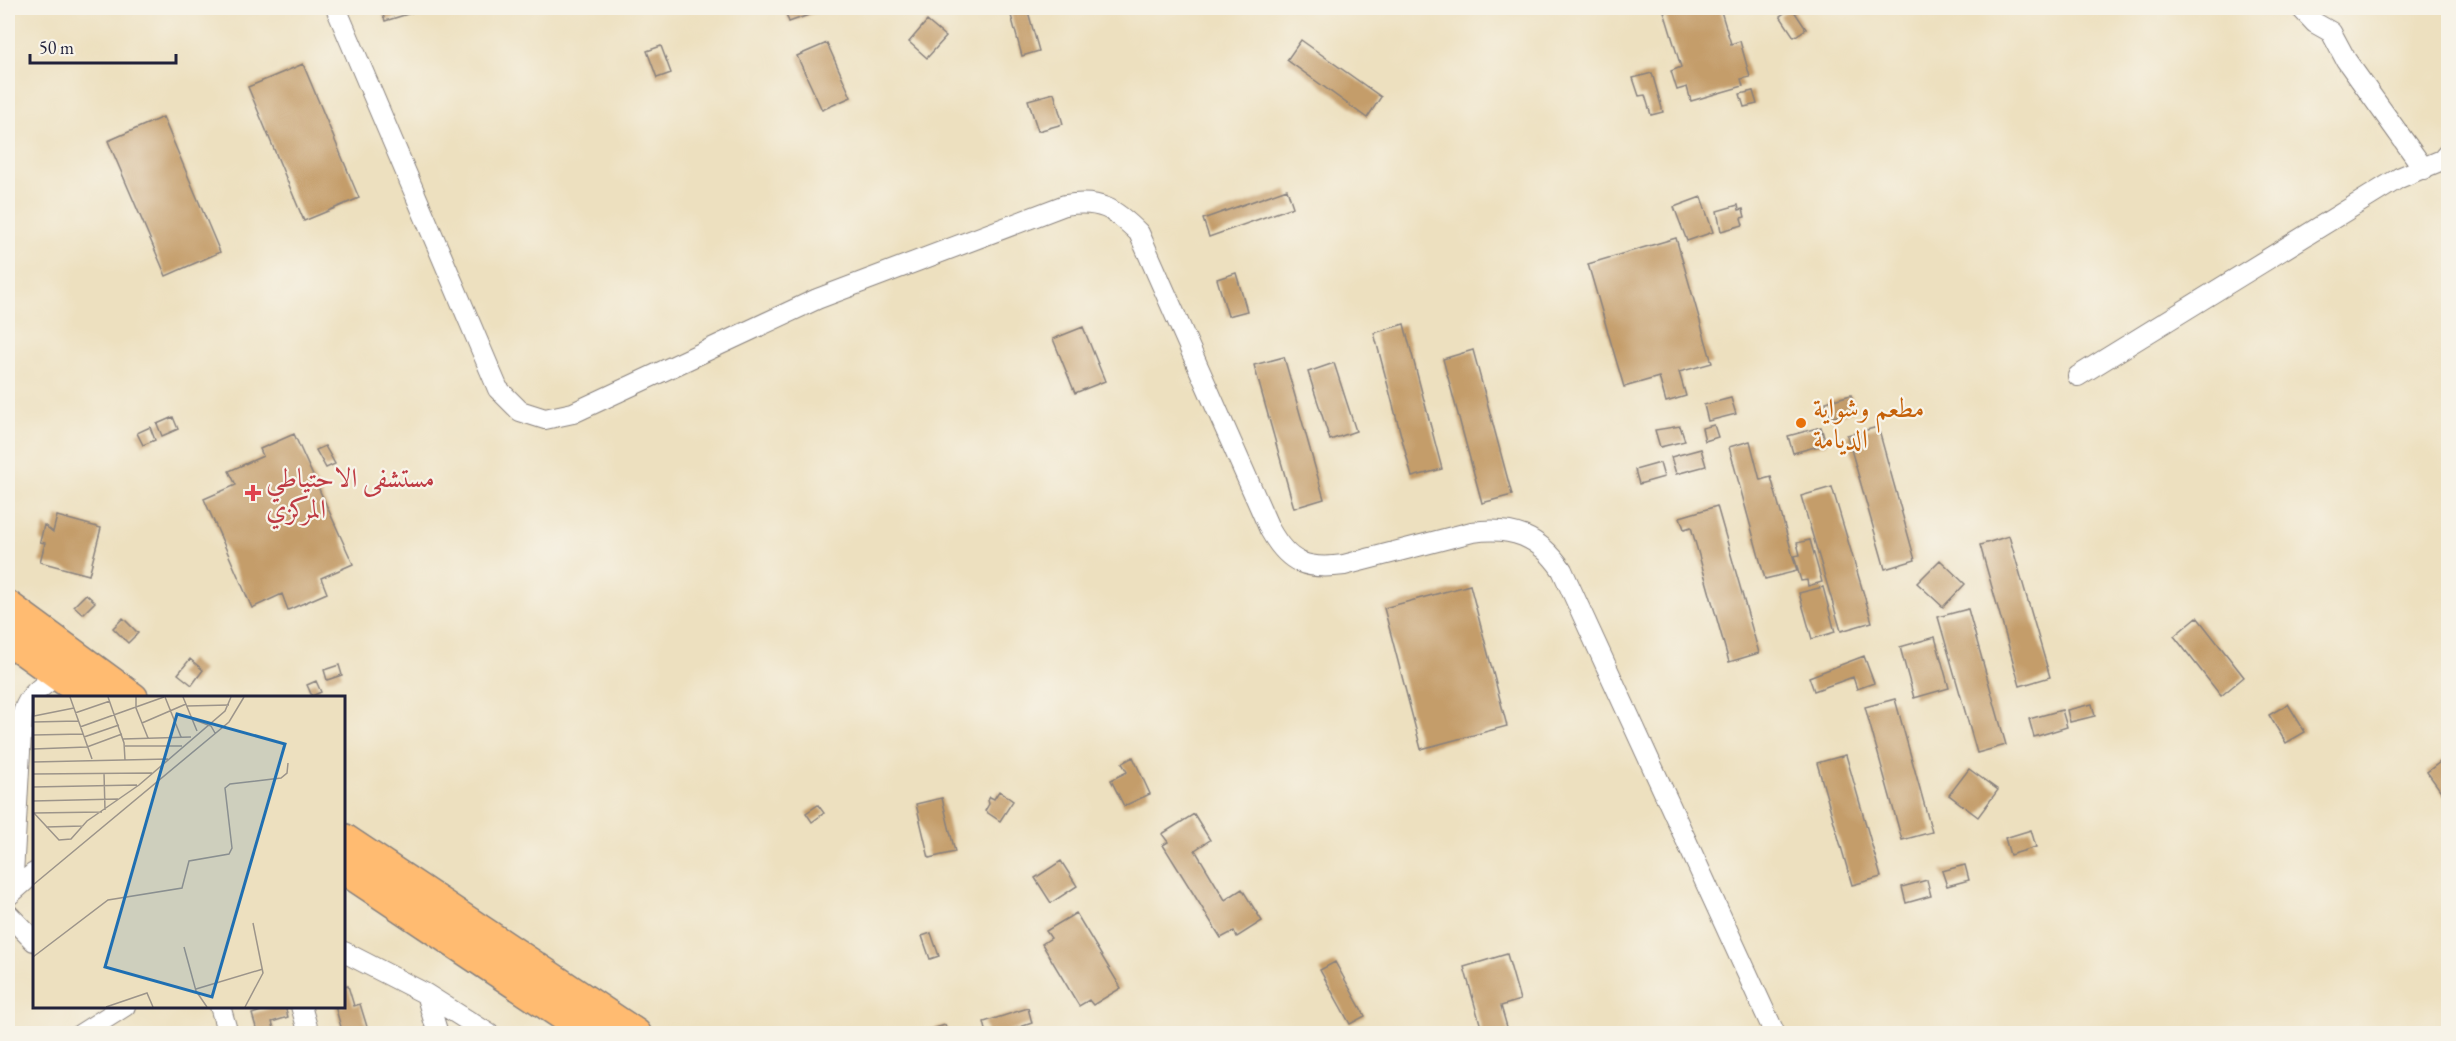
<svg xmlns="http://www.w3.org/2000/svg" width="2456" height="1041" font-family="'EB Garamond',Amiri,serif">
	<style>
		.building { fill: #c49d6a }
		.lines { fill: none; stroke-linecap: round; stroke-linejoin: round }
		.minor-casing { stroke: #88817d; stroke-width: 22 }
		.highway-casing { stroke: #88817d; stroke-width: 33 }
		.minor { stroke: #fff; stroke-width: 20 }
		.highway { stroke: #ffbb71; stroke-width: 30 }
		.food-dot { fill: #e8710a; stroke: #f7f3e8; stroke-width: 2 }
		.health-dot { fill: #e0444e; stroke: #f7f3e8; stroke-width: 2 }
		.labels { text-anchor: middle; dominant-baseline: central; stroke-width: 4.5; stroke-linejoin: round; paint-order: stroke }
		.food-label { font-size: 27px; fill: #c56008; stroke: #f7f3e8; text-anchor: start }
		.health-label { font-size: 27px; fill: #be3a42; stroke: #f7f3e8; text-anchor: start }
		.inset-road { fill: none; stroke: #9c948a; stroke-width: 1.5 }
		.view { fill: #1f6fb2; fill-opacity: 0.15; stroke: #1f6fb2; stroke-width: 3 }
		.inset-edge { fill: none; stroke: #22223b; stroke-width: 3 }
	</style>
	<rect width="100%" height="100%" fill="#f7f3e8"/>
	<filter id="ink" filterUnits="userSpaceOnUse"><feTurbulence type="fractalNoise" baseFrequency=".0167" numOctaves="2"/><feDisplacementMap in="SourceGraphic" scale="12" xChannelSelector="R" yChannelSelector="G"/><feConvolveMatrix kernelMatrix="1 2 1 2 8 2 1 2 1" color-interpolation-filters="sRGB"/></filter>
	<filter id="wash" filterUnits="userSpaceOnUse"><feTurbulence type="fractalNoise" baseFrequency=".008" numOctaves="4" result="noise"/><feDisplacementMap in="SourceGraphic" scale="24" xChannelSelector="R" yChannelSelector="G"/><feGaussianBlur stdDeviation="1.35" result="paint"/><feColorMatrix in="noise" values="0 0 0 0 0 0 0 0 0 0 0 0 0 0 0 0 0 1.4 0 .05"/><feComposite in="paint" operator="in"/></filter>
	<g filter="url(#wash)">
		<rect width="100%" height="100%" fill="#ede0bf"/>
		<g id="blocks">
			<path class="building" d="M381,8H409L411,13L385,21Z
				M784,8H815L817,12L789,22Z
				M1009,8H1027L1039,51L1022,56Z
				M1663,8H1720L1731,44L1740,41L1750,77L1741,79L1743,86L1691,101L1687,87L1677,90L1671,71L1681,67Z
				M1792,8L1806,29L1794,37L1780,16Z
				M927,21L946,37L927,58L909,42Z
				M1301,40L1381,97L1367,118L1287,60Z
				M827,43L851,97L822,110L797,56Z
				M661,46L671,73L657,78L647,51Z
				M303,64L359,198L304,221L248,87Z
				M1652,73L1663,112L1651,115L1645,95L1639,96L1633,78Z
				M1753,91L1757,104L1744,107L1740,94Z
				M1054,93L1063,124L1038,131L1028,100Z
				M163,117L220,252L166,276L108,141Z
				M1287,189L1293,207L1209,237L1203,219Z
				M1701,197L1713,232L1687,241L1674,207Z
				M1738,205L1739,210L1743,209L1745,217L1741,218L1743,225L1721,231L1717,211Z
				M1676,238L1712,363L1679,372L1686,396L1666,402L1659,377L1624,387L1588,264Z
				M1236,273L1247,311L1228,316L1217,279Z
				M1404,324L1442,469L1412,477L1374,333Z
				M1083,327L1105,381L1075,393L1053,339Z
				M1473,350L1512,495L1482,503L1443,359Z
				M1284,357L1324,499L1294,508L1254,365Z
				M1334,363L1356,431L1330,440L1308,372Z
				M1851,395L1855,410L1831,418L1826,402Z
				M1731,398L1736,414L1708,421L1704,405Z
				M173,417L178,429L162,436L157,424Z
				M1714,425L1718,437L1705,441L1702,428Z
				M1680,426L1685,441L1660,447L1655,430Z
				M150,427L155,440L143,445L137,433Z
				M1821,427L1826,444L1793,453L1788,436Z
				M1878,427L1915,560L1885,569L1847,435Z
				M294,434L353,564L321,578L327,593L288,610L282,594L252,608L204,499L236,485L229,471L263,456L260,449Z
				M1750,441L1760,480L1771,477L1797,571L1765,579L1729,447Z
				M325,446L335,464L326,468L316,450Z
				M1701,449L1706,466L1676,474L1671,457Z
				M1660,463L1664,477L1639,484L1635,470Z
				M1832,487L1872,622L1841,631L1801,496Z
				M1717,506L1759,653L1729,662L1691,527L1684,529L1680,517Z
				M57,516L101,528L89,575L40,562L45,543L40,542L44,525L53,532Z
				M2009,536L2050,677L2020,686L1980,545Z
				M1810,540L1822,582L1808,586L1807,580L1801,581L1794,556L1800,555L1797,543Z
				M1940,560L1965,584L1943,607L1917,583Z
				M1470,585L1507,726L1421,749L1384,608Z
				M1823,587L1835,632L1812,639L1799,593Z
				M86,594L95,602L83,614L74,606Z
				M1968,609L2006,745L1977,753L1938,617Z
				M2197,617L2244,677L2221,696L2174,636Z
				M123,618L138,633L128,643L113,628Z
				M1935,637L1949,688L1914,698L1900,647Z
				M1864,656L1874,683L1857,689L1853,677L1814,691L1809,677Z
				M190,659L203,670L192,685L178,674Z
				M339,665L342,675L327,680L324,670Z
				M316,681L321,692L312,696L307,685Z
				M1895,699L1932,832L1902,840L1865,707Z
				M2092,704L2095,716L2070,722L2067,710Z
				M2288,704L2305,732L2286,743L2269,715Z
				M2062,710L2067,727L2034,737L2029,719Z
				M1846,755L1881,877L1852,885L1817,763Z
				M2448,756V801L2427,772Z
				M1133,757L1150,794L1124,806L1111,780L1127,772L1122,763Z
				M1969,769L1998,790L1978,817L1949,795Z
				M999,791L1013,801L1000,821L985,811L989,804L988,800L990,797L994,799Z
				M942,798L955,852L929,858L916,804Z
				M818,805L824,813L812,822L806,813Z
				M1194,814L1210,840L1195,850L1225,900L1242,889L1262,921L1237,937L1234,931L1221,938L1163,845L1168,842L1162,834Z
				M2031,830L2036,847L2010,855L2005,838Z
				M1061,861L1077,886L1051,903L1035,878Z
				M1965,865L1969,880L1947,886L1942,871Z
				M1927,880L1931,896L1906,903L1902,887Z
				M1076,913L1121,988L1093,1005L1089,1000L1079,1006L1042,944L1051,938L1046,931Z
				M931,933L939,956L930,959L922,936Z
				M1507,954L1520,1000L1501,1006L1509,1034H1483L1464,967Z
				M1335,962L1365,1016L1350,1024L1320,970Z
				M348,986L354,1006L360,1004L368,1030L362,1034H343L335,1006H344V987Z
				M276,1006H285L288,1017L272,1022L276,1034H258L252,1014Z
				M1028,1008L1032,1023L1000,1034H987L984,1022Z
				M945,1025L948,1034H927L926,1031Z"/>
		</g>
	</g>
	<g filter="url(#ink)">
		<use href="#blocks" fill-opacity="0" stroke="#88817d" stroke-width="1.5"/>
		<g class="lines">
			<g class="minor-casing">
				<path id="minor" d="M336,8L498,389L520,411L545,419L573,413L817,299L1065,205C1100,199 1115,209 1139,233L1270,530C1289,564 1307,570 1344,565L1472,532C1512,526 1539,536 1562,570L1775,1034
					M2301,8L2315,23L2331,32L2346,60L2424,169
					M2078,376L2399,178L2442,160L2448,153
					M12,892L22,717C29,687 47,689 62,667
					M8,896L34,873
					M8,914L34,941
					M344,952L426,994L489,1034
					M426,994L438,1034
					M220,1006L228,1034
					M301,1006L309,1034
					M81,1034L125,1006"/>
			</g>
			<g class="highway-casing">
				<path id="highway" d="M8,606L133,698
					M8,639L90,698
					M344,839L636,1034
					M344,869L591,1034"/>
			</g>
			<use href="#minor" class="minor"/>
			<use href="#highway" class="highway"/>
		</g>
	</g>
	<circle class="food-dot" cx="1801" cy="423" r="6"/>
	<path class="health-dot" d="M250 484h6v6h6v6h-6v6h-6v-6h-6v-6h6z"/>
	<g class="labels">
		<g class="food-label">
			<text x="1813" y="407">مطعم وشواية<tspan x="1813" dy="31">الديامة</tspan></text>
		</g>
		<g class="health-label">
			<text x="266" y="477">مستشفى الاحتياطي<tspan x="266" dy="31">المركزي</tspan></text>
		</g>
	</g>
	<g transform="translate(33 696)">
		<rect width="312" height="312" fill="#ede0bf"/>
		<path class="inset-road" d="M37,1L59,63M75,1L91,47L92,64M103,1V12L115,42M132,1L148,41M150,1L164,35M154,10L196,9M42,17L77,5M1,20L41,12M1,20V1M159,23L178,30L182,37M0,26L45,25M109,27L153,8M47,31L131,1M0,39L50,38M51,41L86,29M90,43L158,41M92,50H149M0,53L54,51L89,38M0,66L135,63M71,77L72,114M0,78L119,77M0,91L104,89M0,105L85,103M0,116L26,144L38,143L54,125L106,89L192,15L198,1M1,117L69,116M13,131L50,130M0,189L196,26L211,1M151,251L163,295L174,311M0,261L75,204L149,192L156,165L196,158L199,152L192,92L197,88L248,82L254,77L255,67M163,293L230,273M73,311L114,297L120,311M212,311L230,277L220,227"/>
		<path class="view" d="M144,18L252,48L179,301L72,271Z"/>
		<rect width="312" height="312" class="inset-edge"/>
	</g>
	<rect width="2456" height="1041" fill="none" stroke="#f7f3e8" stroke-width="30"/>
	<path d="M30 54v9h146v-9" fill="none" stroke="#22223b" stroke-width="3"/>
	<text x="39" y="54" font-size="18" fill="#22223b" stroke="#f7f3e8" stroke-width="4.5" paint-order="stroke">50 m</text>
</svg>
